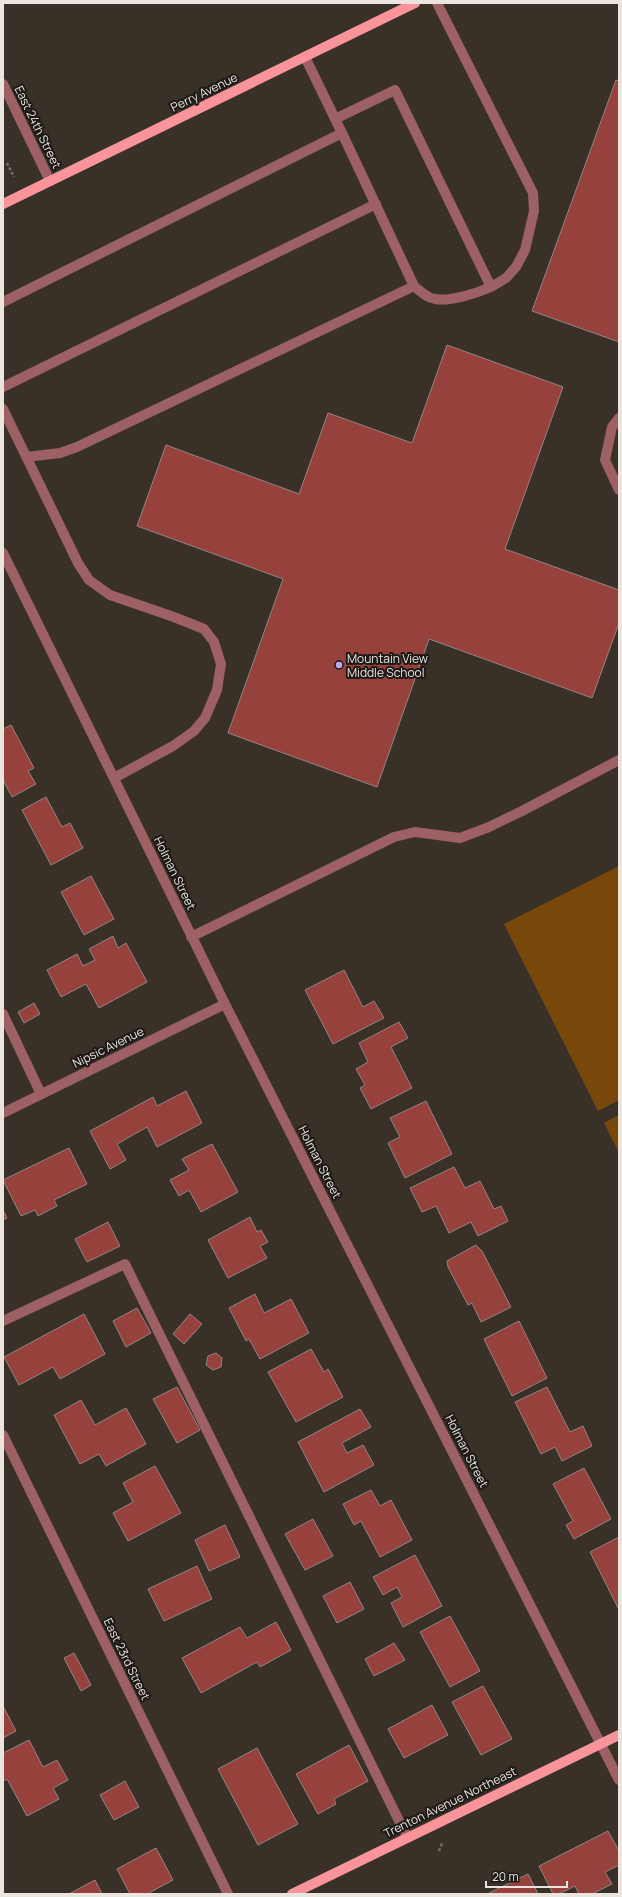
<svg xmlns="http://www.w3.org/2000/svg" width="622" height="1897" font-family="Manrope,sans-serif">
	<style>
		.green { fill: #77480a }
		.building { fill: #97413d; stroke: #948583 }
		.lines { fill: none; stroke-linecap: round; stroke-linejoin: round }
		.path { stroke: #756d66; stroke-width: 2.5; stroke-dasharray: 3 2; stroke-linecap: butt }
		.minor { stroke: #9d6064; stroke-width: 10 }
		.major { stroke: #f8949a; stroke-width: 10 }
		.poi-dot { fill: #bbaaf6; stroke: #1d1916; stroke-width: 1.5 }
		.labels { text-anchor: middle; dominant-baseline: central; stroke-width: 4; stroke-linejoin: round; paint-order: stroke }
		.street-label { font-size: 12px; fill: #ebe5e0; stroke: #1d1916 }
		.poi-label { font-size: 12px; fill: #ebe5e0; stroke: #1d1916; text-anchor: start }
	</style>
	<rect width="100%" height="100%" fill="#393028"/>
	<path class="green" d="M619,866V1100L598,1111L504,924Z
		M619,1115V1153L604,1123Z"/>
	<path class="building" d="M616,80L619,81V342L532,311Z
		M447,345L563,387L505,549L619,590V623L592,698L429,639L377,787L228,733L283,579L137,526L166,445L299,494L328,413L412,443Z
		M11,725L34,768L28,771L36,784L12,797L3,780V729Z
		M46,797L62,827L70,823L83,848L51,865L22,810Z
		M91,876L114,919L84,935L61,892Z
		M113,936L118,948L126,943L147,982L99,1008L86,984L61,997L47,970L77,954L83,966L95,960L89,949Z
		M344,970L363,1007L374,1001L384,1018L333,1044L305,990Z
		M34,1003L40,1014L24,1023L18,1012Z
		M399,1022L408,1038L391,1047L412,1088L371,1109L360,1088L365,1085L356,1069L368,1062L359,1043Z
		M186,1091L202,1123L157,1147L147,1127L117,1144L126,1160L110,1169L90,1131L153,1097L157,1106Z
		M426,1101L452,1154L405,1178L388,1143L400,1137L390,1118Z
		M212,1144L238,1192L201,1212L189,1190L179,1196L170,1180L189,1170L182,1159Z
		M69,1148L87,1184L54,1200L57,1206L38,1216L35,1210L21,1216L3,1180Z
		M454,1167L465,1188L480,1181L494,1209L501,1206L508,1221L478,1236L471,1222L449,1233L436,1206L422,1212L410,1188Z
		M3,1210L7,1218L3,1220Z
		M250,1217L257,1232L261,1230L268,1242L260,1246L267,1258L228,1278L208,1240Z
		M108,1222L120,1246L87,1262L75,1239Z
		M476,1245L482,1251L511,1307L481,1322L472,1303L468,1305L448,1267L447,1261Z
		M255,1294L264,1313L291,1299L309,1333L260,1359L249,1339L246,1341L229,1308Z
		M137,1308L151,1333L126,1347L113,1321Z
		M84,1314L105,1354L60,1379L53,1367L19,1385L4,1357Z
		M190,1314L202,1324L184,1344L173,1334Z
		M519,1321L547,1378L512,1396L484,1339Z
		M311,1349L324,1372L328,1369L343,1397L296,1422L268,1372Z
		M216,1353L222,1358L221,1367L213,1370L206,1365L208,1356Z
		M177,1387L200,1430L177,1443L153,1399Z
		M547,1387L570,1432L583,1426L592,1446L562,1461L555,1447L541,1454L515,1402Z
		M81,1400L95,1425L126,1408L146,1444L106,1466L99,1454L80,1464L54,1415Z
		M360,1409L371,1427L342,1443L347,1453L363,1445L374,1465L324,1492L298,1442Z
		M155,1466L181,1513L128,1541L113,1513L133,1502L123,1483Z
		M584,1468L611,1519L574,1539L566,1525L573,1521L553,1484Z
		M371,1490L380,1506L391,1500L412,1540L380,1557L361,1521L354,1525L343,1504Z
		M313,1519L333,1556L305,1570L285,1534Z
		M225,1525L240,1557L209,1571L195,1540Z
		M619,1537V1610L590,1552Z
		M415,1555L442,1606L403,1627L391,1603L402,1597L397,1587L383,1595L373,1577Z
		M197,1566L212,1599L164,1621L148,1589Z
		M350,1582L364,1609L337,1623L323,1596Z
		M450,1616L480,1671L450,1687L420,1632Z
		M276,1622L291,1650L260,1667L257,1662L201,1693L182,1658L240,1627L247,1638Z
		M394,1643L405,1660L374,1676L365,1659Z
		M74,1653L91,1685L81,1691L64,1658Z
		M483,1686L512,1739L481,1755L452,1702Z
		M432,1705L448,1735L404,1758L388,1729Z
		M3,1706L16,1731L3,1738Z
		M29,1740L43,1767L57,1760L68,1780L53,1788L59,1799L27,1816L7,1779L3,1781V1753Z
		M349,1745L368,1781L334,1799L336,1804L318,1814L296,1774Z
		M257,1748L298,1824L258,1845L218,1769Z
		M125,1781L139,1807L114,1820L100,1795Z
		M608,1831L619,1851V1865L605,1872L612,1884L592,1894H579L575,1886L559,1894H553L539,1866Z
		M156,1848L173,1880L147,1894H130L117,1869Z
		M528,1874L538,1894H487Z
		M95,1880L102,1894H69Z"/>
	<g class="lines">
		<path class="path" d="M7,163L14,177
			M439,1851L442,1843"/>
		<path class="minor" d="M437,3L533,193L534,211L525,250L516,267L506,278L491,287
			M3,84L50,181
			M335,119L395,90L491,287C477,293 450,302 435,299C427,298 421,292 414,286L342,133
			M3,302L342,133L305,57
			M3,387L376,204
			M3,409L78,563L89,580L110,595L174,617L204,629L214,642L221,664L217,690L205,718L194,731L173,746L114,778
			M619,418L612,427L605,460L619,490
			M26,457L60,453L77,447L414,286
			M3,553L225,1004L619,1780
			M191,937L394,837L415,832L460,838L489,827L522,811L619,760
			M3,1014L41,1094
			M3,1113L225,1004
			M3,1321L125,1264L407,1837
			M3,1435L228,1894"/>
		<path class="major" d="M3,204L415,3
			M292,1894L619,1735"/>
	</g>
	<circle class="poi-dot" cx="339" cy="665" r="4"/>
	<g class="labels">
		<g class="street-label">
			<text transform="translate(204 92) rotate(-26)">Perry Avenue</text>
			<text transform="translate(38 127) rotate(64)">East 24th Street</text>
			<text transform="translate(175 873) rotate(64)">Holman Street</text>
			<text transform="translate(108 1047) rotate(-26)">Nipsic Avenue</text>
			<text transform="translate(320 1162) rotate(63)">Holman Street</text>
			<text transform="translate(467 1451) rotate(63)">Holman Street</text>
			<text transform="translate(127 1659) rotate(64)">East 23rd Street</text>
			<text transform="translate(450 1802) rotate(-26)">Trenton Avenue Northeast</text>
		</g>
		<g class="poi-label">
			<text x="347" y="658">Mountain View<tspan x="347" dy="14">Middle School</tspan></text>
		</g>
	</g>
	<rect width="622" height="1897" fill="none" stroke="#ebe5e0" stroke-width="8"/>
	<path d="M486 1881v6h81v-6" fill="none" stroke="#ebe5e0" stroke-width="2"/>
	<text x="492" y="1881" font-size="12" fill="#ebe5e0" stroke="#1d1916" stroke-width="3" paint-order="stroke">20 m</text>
</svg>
